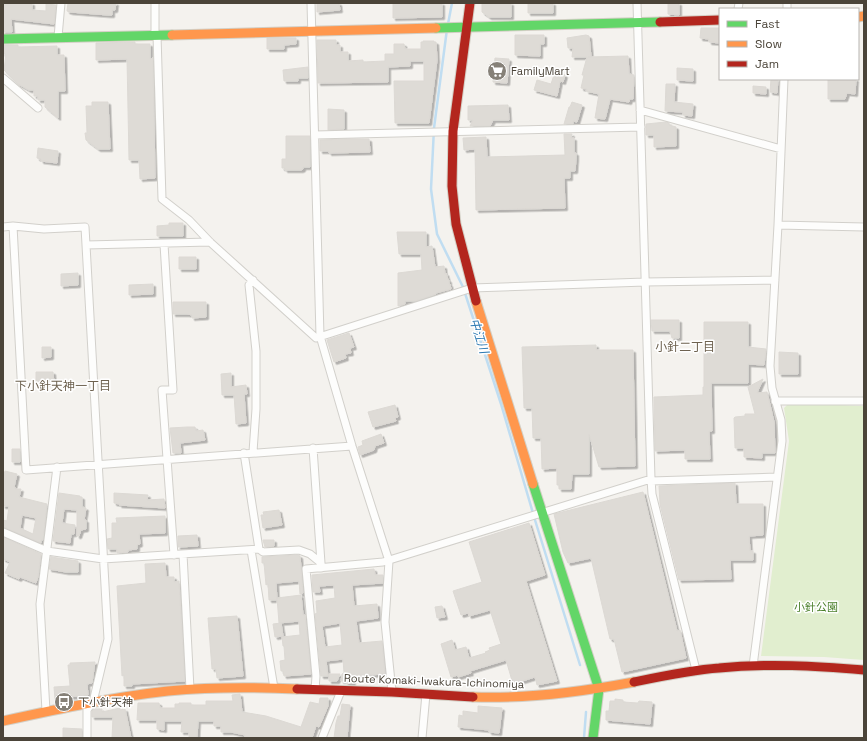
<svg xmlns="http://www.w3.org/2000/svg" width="867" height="741" font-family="'Space Grotesk','Noto Sans JP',sans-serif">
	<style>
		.green { fill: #e1eecf }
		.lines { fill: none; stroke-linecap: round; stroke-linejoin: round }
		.stream { stroke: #c0ddf1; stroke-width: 2.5 }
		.building { fill: #dedbd6; stroke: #dcd9d4; fill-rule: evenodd; filter: url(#shadow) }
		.street-casing { stroke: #d2d0cb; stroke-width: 9 }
		.fast-casing { stroke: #d3cfc5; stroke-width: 11 }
		.slow-casing { stroke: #d3cfc5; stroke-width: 11 }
		.jam-casing { stroke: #d3cfc5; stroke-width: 11 }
		.street { stroke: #fdfdfc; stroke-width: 7 }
		.fast { stroke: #63d668; stroke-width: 9 }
		.slow { stroke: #ff974d; stroke-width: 9 }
		.jam { stroke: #b3261e; stroke-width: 9 }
		.labels { text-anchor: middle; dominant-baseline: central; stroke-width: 3; stroke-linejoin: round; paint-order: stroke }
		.poi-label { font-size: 11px; fill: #4b4439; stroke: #fff; text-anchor: start }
		.park-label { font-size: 11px; fill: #4a7f2a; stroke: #fff }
		.street-label { font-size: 11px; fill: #4b4439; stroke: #fff }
		.water-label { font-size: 12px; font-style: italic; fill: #2e7ab2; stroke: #fff }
		.neighbourhood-label { font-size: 12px; fill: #6e6250; stroke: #fff }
	</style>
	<defs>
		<filter id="shadow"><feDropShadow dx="2.5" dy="2.5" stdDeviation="0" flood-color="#0004"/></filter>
	</defs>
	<rect width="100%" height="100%" fill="#f4f2ee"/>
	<path class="green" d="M789,403L864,406V660L824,657L761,656L789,441L784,408Z"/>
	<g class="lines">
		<path class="stream" d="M448,24L452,3
			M447,29L434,128L431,189L437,234L463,287L501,404L535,520L580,665
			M584,738L586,712"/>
	</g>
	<path class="building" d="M3,3H32V10L46,11V4L56,5L54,24L11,19L12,32H3Z
		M68,3H116L115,10H112V15H108L70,12L67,11Z
		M317,3H339L340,10L317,12Z
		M393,3H442V17L393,18Z
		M482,3H511V17H489L482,12Z
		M528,3H553V13H528Z
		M668,3H679V15L668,14Z
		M701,28H720V43L709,42V39L700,38Z
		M515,35H544V44H540V56L515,55Z
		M586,35L589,36L591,57H588L628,56L629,74L634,75L633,99H630L629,102L610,99L605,119L595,118L599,94L586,91L587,89L581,88L584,75H582L587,57H572L573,48H568L567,38Z
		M267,38H296V44L284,45V49H267Z
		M317,40H336V45H340V52H348V61L363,60V62L385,61V54H394V44H404L405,49H421V42H423V41H434V42H436L437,60L429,123H395L394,81H424V61H410V66L388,67V82L318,83Z
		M135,42V44H150V59L153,58L155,178L140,179L139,160H129L127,59L96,60V43Z
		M3,45H18V47L57,46V55H64L65,91H58V118L45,107V100H38V96H34V90H29L18,84L4,70L6,54H3Z
		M495,58L509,59L507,83L493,82Z
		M308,67V78H298V81H284L283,70Z
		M677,68L693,69V81L677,80Z
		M555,72L565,75L563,82L560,81L557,96L534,90L537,80L551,84Z
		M771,79H778L777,93L770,92Z
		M828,79H856L855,94L847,93L845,99H828Z
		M666,84H675L674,102L693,104L692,116L683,115V112L665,111Z
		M753,86L766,87V94L753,93Z
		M92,102H108L110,149H98L86,140L85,133H87L86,106H92Z
		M572,102L582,105L577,122L573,121V124H564L569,107H570Z
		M508,105L509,120H493L490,126H470L473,120H468V106Z
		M328,109L344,110V129L328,130Z
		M666,122L669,123V125L676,127V146L654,147V135H646V124Z
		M564,134H572L571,138H574V153H576V159L575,171H570V178H564L565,208L476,210L475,149L464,150L463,138L486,137L487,157L565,155Z
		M286,136H310V167H303V169L301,170H285V168H282V159H286Z
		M345,139H369L370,152L329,153V151H320V140Z
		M38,148L58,151L57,163L41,161V159L37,158Z
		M169,223H183V236H157V226L169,225Z
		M397,232H426V247L432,246L435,267L444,266L445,274L446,273L448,280H449V284H450L451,289L436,293V294L416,301H405V304L398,306V273L422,270L421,254H399Z
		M179,257H196V269H179Z
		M78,273V285L61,286V274Z
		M153,284V294L129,295V285Z
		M173,302H206V317L192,318V315L187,314H173Z
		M651,320H679V338H672L670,331H652Z
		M704,322H748V347L766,349L764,365L748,364V383H711L712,431H709L710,459H685V450L655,451L654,397L703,395V387H704Z
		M349,333L354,347L350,348L351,353L345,354L346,358L334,362L327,340Z
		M596,345V350H633L635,466L599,467L589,434V474H572L571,489H559V485H557V468L542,469L541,438H533L532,408H524L522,347Z
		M42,347H51V357L42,358Z
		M779,352L798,353V374H779Z
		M36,372H53L54,383L36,384Z
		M231,373V387L246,385L247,394H244L246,423L236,424L234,395H222L221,374Z
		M763,379L757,393L767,392L774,422L775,453H762V458L744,457V448H735L734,418L735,417L745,416V414H755L748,387Z
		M395,405L398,417L395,418L396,421L373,427L368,412Z
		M187,427H195L196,431L203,430L205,440L180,443L181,453H173L170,428Z
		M381,434L384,443L375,446L374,450L360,455L358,447L363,445L362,441Z
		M12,449H20V462H12Z
		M5,471L17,474L14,487H15V489H21L19,497L47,504L43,540H41V543L3,527V520L7,521L9,506H3V478ZM22,515L36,518L33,534L20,528Z
		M735,483L736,504H763V535L749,536L750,551H753V560H730L731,579L679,580L660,504L659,486Z
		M643,492L677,631L680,630L686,658L622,672L614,639H610L591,558L568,563L563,552L554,514Z
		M59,493L80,496V497H82V507L86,508L84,520H86V529L81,530L79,536H77V510L64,509L62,523L75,525L74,534H71L70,543L53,541Z
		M114,493L148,495L147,500L164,499L165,508L119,505L120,504L114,503Z
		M279,510L282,525L263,528L261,515H264L263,512Z
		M165,516V533L139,534L140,544L137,545V549L128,550V552L117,553V549H108L107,539L112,538V523H117L116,518Z
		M529,523L545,575L526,581L557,681L537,685L535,677L513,684L506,660L470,671L471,673L458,677V675L451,677L441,644L452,640L455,650L466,647L469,658L486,653L485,652L490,650L489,648L501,644L490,610L469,616L468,613L461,615L453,591L482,582L469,542Z
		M197,535L198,546L178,547V536Z
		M3,537L41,554L38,577L36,583L20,577L19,579L5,573L10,562L3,559Z
		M263,540H274V546L265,547Z
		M298,555L300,556L303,593L300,594L299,581L276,583L277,600H269L268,584L266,585L264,563H262V557Z
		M51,557L78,561V572H66L49,569Z
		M165,563L166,577H174V582L179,581L185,681L132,684V686H124V675L122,676L117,586L146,583L145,564Z
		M374,569L375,575H383V583L352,585L354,606L377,604L378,618L356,621L359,643L382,641L385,674L352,676L353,683H346V681H341L342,674L344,673L343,659L326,661L328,676H321L315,614L317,613L316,601L335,598L334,585L319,586L320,592H313L312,575ZM340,623L342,645L325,647L322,626Z
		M301,595L303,615H305L311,674L284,676L283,671H281L280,661L285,660L284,646H283L282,637L300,635L299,621L279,623L277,598Z
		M442,606L445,617L437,618L435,607Z
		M237,616L243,676L217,678L216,669H212L208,618Z
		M281,623L283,636L275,637L273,624Z
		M95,662L92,683L87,684L88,695L69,697V699L55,700L54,687L70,686L68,665H70V663Z
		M329,674H340L337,681H329Z
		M240,694L242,712L266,716L301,727L310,702L319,704L320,698H328V706L319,727L316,726L312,738H244L245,735L231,732H221V726H214V721H198L197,738H189V732H181L182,721H164V730L157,729V720H137L138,703H159L160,708H175V704H179V703H191V705H206V701H233L232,695Z
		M615,699L623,700V702L638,703L639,701L652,702L650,724L606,720V711H609L610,701H615Z
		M342,704L350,705L347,738H334L336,723L338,716H340Z
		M478,706L502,708L499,733L489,732V730L458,727L459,715L463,716V711L478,713Z
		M120,708V710L125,709L131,738H112L113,717H92V711L94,709H102V712Z
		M63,728L82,729V738H63Z"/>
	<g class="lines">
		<g class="street-casing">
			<path id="street" d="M155,3V35
				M311,3L320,336L352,446L389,561L385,622L392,692
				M637,3L651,479L652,494L696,670
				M738,9L739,3
				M787,9V3
				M157,35L162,199L189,220L210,242L316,338L472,288L645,282L775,280
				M58,37L61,3
				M3,78L38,108
				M640,110L781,149
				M315,135L641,127
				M778,225L864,227
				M13,226L26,470L352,446
				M3,227L13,226L44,229L85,227L108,639L93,702L87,710V738
				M164,244L173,390H162L174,555
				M86,245L210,242
				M775,401H864
				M313,448L321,563
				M253,452L256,409V351L249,285L253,280
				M244,453L259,549
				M651,481L777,477
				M3,532L47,551L103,559L259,549L263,552L299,550L310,554L321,563V568
				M251,550L274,688
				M183,554L190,689
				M753,666L782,441L781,420L772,388L770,366L778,225L784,79
				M315,690L316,676L306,569L383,562L651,479
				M46,711L40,604L57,467
				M322,738L341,691
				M422,738L426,694"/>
		</g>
		<g class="fast-casing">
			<path id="fast" d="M436,28L660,22
				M3,39L172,35
				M533,484L599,689L593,738"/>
		</g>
		<g class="slow-casing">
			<path id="slow" d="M858,17L864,16
				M172,35L436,28
				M476,301L533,484
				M473,697C527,699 581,692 634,682
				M3,721C58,709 113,697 168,691C211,687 254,687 297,689"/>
		</g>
		<g class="jam-casing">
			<path id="jam" d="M470,3L453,131L452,186L456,224L476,301
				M660,22L720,20
				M634,682C663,676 691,670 719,668C768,663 816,666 864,670
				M297,689L392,692L473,697"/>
		</g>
		<use href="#street" class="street"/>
		<use href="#fast" class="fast"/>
		<use href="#slow" class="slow"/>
		<use href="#jam" class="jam"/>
	</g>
	<defs>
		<g id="supermarket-disc" transform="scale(1)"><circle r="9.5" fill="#868178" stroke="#fff"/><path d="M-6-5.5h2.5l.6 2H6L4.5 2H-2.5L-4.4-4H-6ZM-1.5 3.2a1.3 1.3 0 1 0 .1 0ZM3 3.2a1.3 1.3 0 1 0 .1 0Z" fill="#fff"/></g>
		<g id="bus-disc" transform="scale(1)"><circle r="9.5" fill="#868178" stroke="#fff"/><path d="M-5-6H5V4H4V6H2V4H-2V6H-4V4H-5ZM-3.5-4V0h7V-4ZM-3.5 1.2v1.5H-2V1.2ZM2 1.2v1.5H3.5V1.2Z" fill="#fff"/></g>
	</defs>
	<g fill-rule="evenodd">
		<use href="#supermarket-disc" x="497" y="71"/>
		<use href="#bus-disc" x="64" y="702"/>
	</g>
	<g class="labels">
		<g class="poi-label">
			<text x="511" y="71">FamilyMart</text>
			<text x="78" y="702">下小針天神</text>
		</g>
		<g class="park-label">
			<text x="816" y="607">小針公園</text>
		</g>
		<g class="street-label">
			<text transform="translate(434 681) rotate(2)">Route Komaki-Iwakura-Ichinomiya</text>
		</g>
		<g class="water-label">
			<text transform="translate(479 336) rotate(72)">中江川</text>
		</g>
		<g class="neighbourhood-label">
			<text x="685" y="347">小針二丁目</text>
			<text x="63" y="386">下小針天神一丁目</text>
		</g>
	</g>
	<rect width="867" height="741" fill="none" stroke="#4b4439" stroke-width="8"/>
	<rect x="719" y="8" width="140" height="72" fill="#ffffff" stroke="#b7b4b0"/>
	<rect x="727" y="21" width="20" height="6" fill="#63d668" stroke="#b7b4b0"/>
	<text x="755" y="28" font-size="12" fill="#4b4439">Fast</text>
	<rect x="727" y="41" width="20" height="6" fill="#ff974d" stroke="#b7b4b0"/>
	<text x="755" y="48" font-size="12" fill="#4b4439">Slow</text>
	<rect x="727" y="61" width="20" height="6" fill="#b3261e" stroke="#b7b4b0"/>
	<text x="755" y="68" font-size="12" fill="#4b4439">Jam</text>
</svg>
